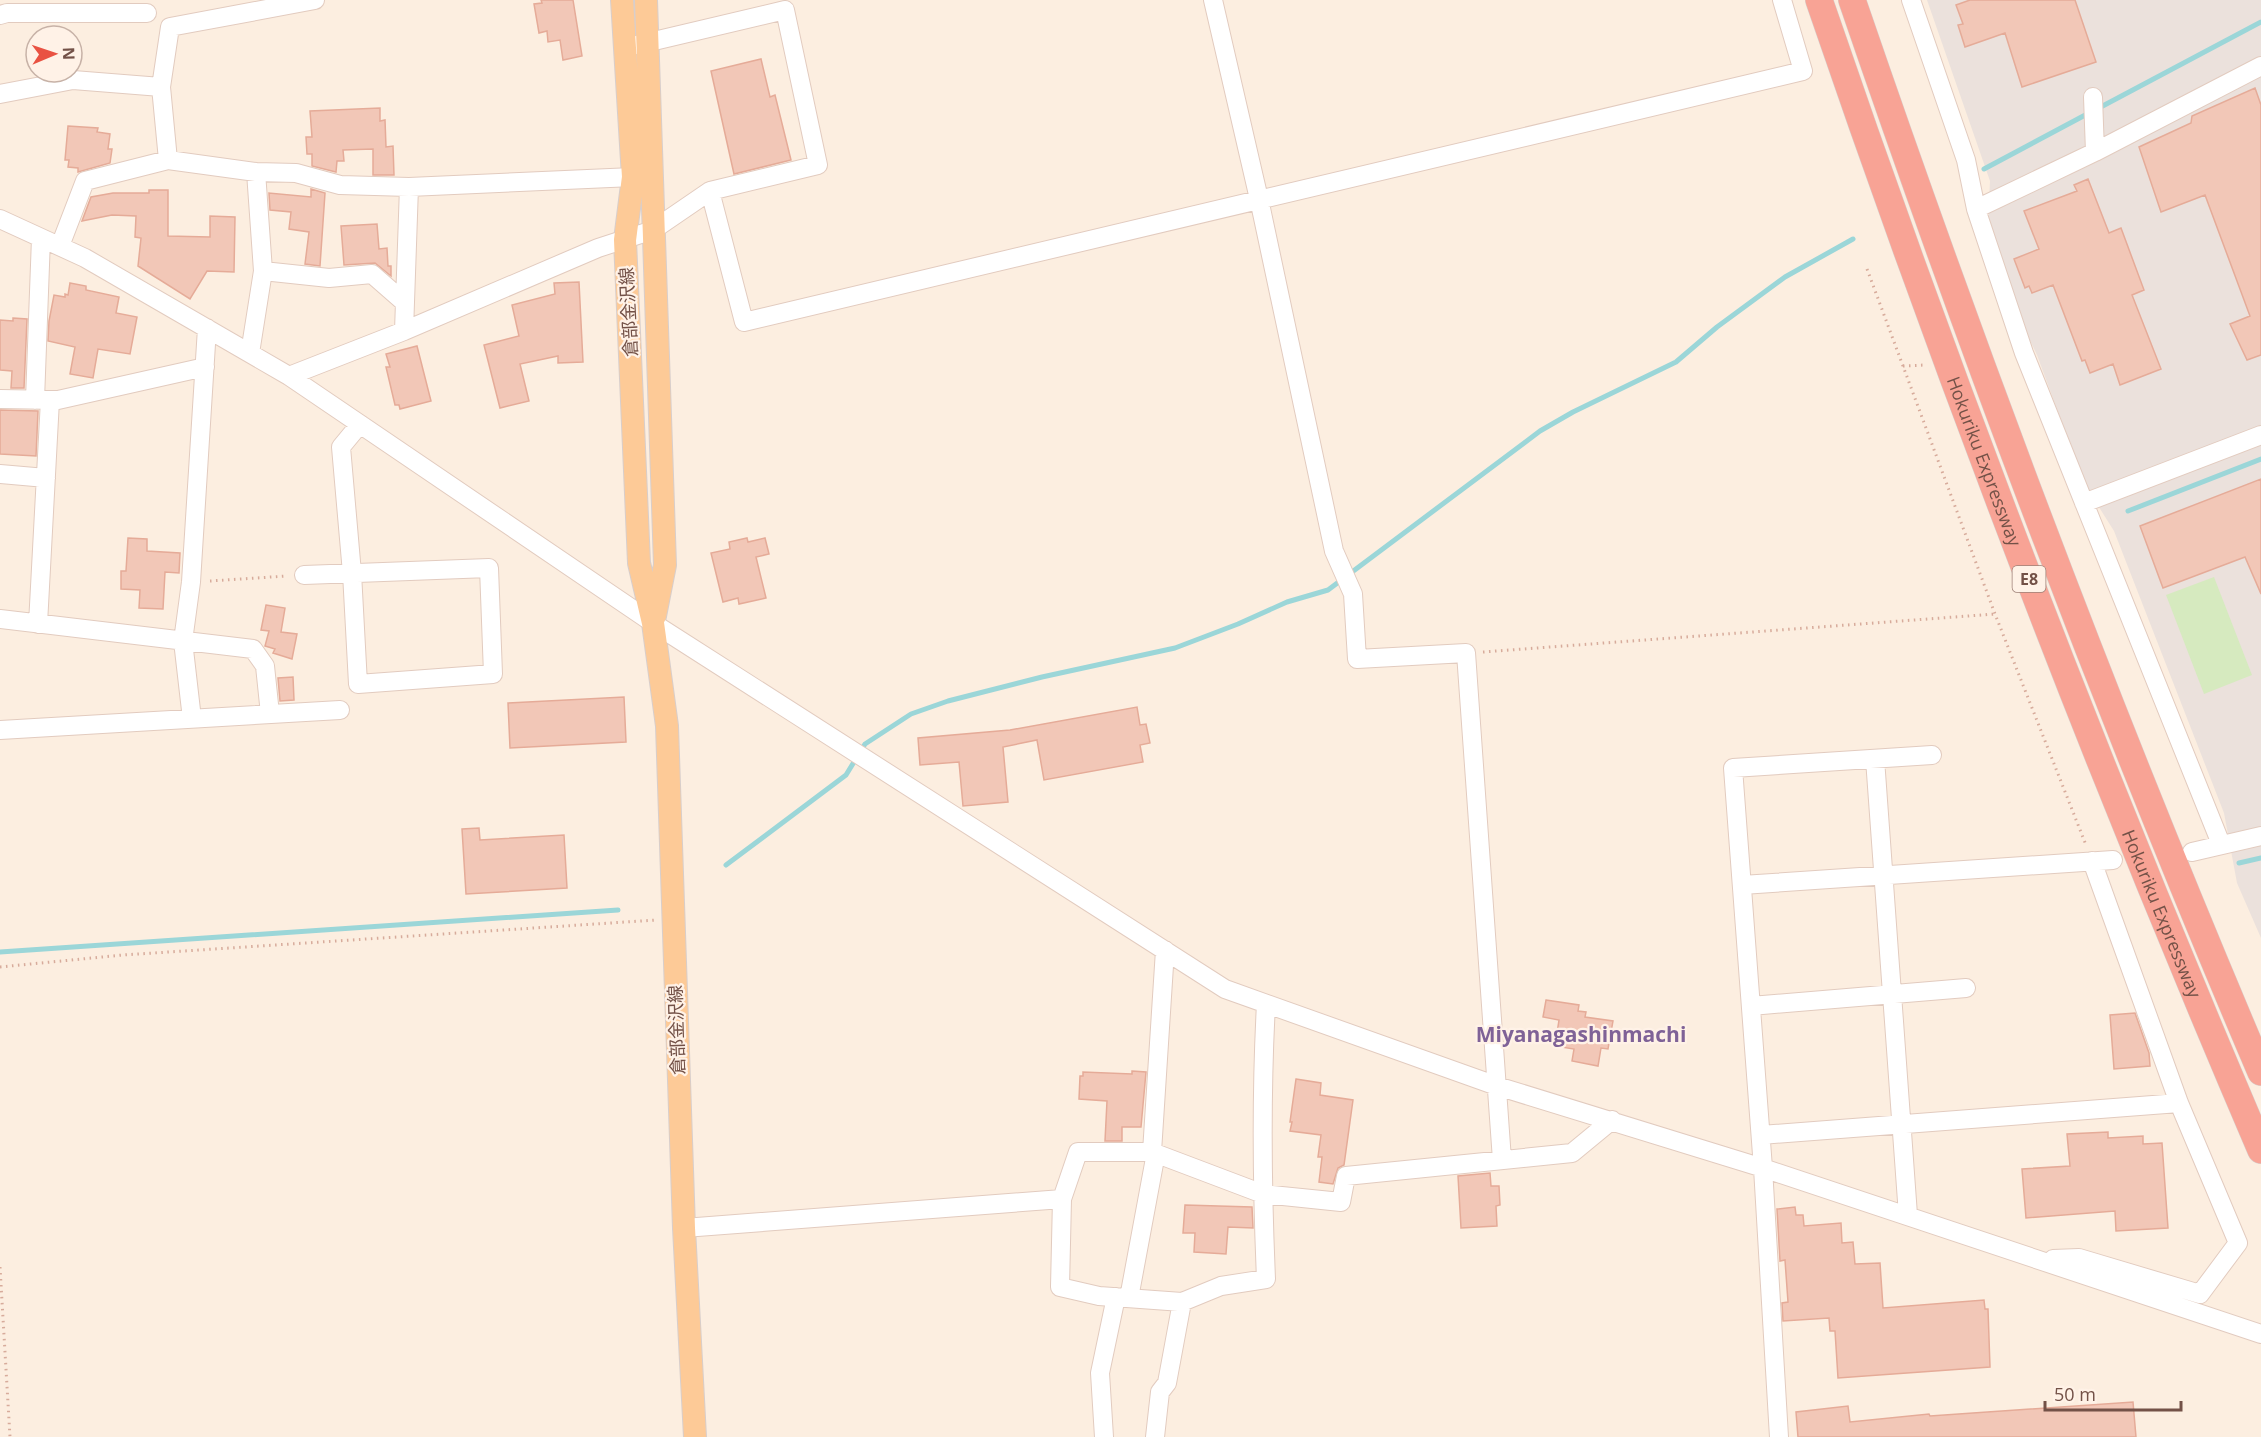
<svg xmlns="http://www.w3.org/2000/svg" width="2261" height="1437" font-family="'Open Sans','Noto Sans JP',sans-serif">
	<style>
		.industrial { fill: #ebe1dc }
		.green { fill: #d6eabf }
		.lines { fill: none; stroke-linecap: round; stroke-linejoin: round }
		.stream { stroke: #9bd6d8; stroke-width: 5 }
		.building { fill: #f2c7b7; stroke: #e5ab98; stroke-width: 1.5 }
		.minor-casing { stroke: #e2cbbf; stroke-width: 20 }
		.major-casing { stroke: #d8cecb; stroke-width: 24 }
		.highway-casing { stroke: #d8cecb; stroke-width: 28 }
		.path { stroke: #d7ab9b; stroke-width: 3; stroke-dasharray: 1.5 4.5; stroke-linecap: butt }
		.minor { stroke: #fff; stroke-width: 18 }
		.major { stroke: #fdca97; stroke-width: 22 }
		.highway { stroke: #f8a395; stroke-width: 27 }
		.labels { text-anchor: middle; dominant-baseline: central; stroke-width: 4.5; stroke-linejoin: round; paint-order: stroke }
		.shield { fill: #fff2e7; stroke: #9d8177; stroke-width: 1.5 }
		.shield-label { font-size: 16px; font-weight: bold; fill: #735147 }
		.street-label { font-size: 18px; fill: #735147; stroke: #fff2e7 }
		.quarter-label { font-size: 21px; font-weight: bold; fill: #7f6297; stroke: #fff2e7 }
	</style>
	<rect width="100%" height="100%" fill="#fceee0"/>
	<path class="industrial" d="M1927,0H2261V938L2237,883L2224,813L2114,531L2085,485L2037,355L2025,330L1988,223L1990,181Z"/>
	<path class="green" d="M2214,577L2252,675L2204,694L2166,595Z"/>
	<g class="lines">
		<path class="stream" d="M2097,109L2261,22
			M1984,169L2089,113
			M2128,511L2261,459
			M2239,863L2261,858
			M726,865L846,775L865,744L911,714L948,701L1042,677L1175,648L1238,624L1287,602L1328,590L1540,431L1573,412L1676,362L1717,327L1785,277L1853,239
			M0,952L618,910"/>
	</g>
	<path class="building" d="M541,0H573L582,56L563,60L560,40L548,42L547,31L539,33L534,4L542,3Z
		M1970,0H2075L2096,62L2022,87L2005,33L1965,47L1958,25L1963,24L1956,5Z
		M761,59L770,97L775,95L791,160L734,174L711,71Z
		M2255,88L2261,105V355L2247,360L2230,324L2250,316L2205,195L2161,212L2139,147L2191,123L2192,116Z
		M380,108V121L385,120L386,147L393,146L394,175H373V149L343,150L344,161H337L336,172L312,166V154H307L306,137H312L310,111Z
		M68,126L98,128L97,132L110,134L108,149H112L110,163L78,172V168L68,167L69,160H65Z
		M2088,179L2109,233L2121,228L2144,290L2132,295L2161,369L2120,385L2113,364L2090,373L2085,360L2082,361L2053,285L2032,293L2029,286L2025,288L2014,259L2039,249L2024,211L2077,191L2074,185Z
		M311,189L325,193L320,266L305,264L309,232L289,229L291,212L270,210L269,193L311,197Z
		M149,190H168V236L210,237V216L235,217L234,272L207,271L190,299L138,266L141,238L135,237L136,216L112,215L82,221L91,197L113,193H149Z
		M377,224L379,249L387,248L388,266H391V276L375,263L344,265L341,226Z
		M579,282L583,362L558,363V356L520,364L529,401L500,408L484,345L519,336L512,305L555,294L554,283Z
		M70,283L86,286V290L119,297L116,313L137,317L130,354L98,349L93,378L70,374L75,347L48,341L49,321L54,295L65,297V294L68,295Z
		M13,318L27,319L24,388H11L12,371L0,370V320L13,321Z
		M417,346L431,401L400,409L399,405H395L386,367H390L386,354Z
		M0,410L38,411L36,456L0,454Z
		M2261,479V594L2245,557L2163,588L2140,526Z
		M128,538L147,539V551L180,553L179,573L165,572L163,609L139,608L140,590L121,589V571H126Z
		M747,538L748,542L765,538L769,554L756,557L766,598L739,604L738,598L723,602L711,553L730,549L729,542Z
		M266,605L285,608L281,632L297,634L292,659L273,653L275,649L265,646L269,631L261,630Z
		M293,677L294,700L280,701L278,678Z
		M624,697L626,742L510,748L508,703Z
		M1137,707L1140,725L1146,724L1150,743L1140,745L1143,762L1044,780L1037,740L1003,747L1008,802L963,806L959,762L920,765L918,738L1010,730Z
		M479,828L480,840L564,835L567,888L466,894L462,829Z
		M1546,1000L1579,1005L1578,1011L1586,1012L1585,1017L1613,1021L1608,1049L1601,1048L1598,1066L1572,1061L1574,1049L1555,1046L1559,1020L1543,1017Z
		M2135,1013L2149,1053L2150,1066L2114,1069L2110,1015Z
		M1132,1071L1146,1072L1141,1127H1122V1141H1105L1107,1101L1079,1099L1080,1076H1083V1072L1132,1074Z
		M1296,1079L1321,1083L1320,1095L1353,1100L1344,1165L1338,1168L1333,1184L1319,1182L1322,1157H1318L1321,1135L1290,1131L1292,1122H1290Z
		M2108,1132V1138L2143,1136V1144L2162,1143L2168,1228L2116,1231L2115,1211L2026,1218L2022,1169L2070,1166L2067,1134Z
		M1490,1173L1491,1186H1499L1500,1205L1496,1206L1497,1226L1461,1228L1458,1176Z
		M1185,1205L1252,1207L1253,1228L1228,1227L1226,1254L1194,1252L1195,1233H1183Z
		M1795,1207L1796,1215H1803L1804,1226L1841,1223L1842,1243L1853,1242L1855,1264L1880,1263L1883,1308L1984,1300L1985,1309H1988L1990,1367L1838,1378L1835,1331H1830L1829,1318L1783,1321L1782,1303L1788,1302L1785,1260L1780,1261L1777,1209Z
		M2133,1402L2136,1437H1798L1796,1412L1848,1406L1850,1422L1929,1414L1930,1416Z"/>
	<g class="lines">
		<g class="minor-casing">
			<path id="minor" d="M1213,0L1259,199L1334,551L1353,594L1357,659L1466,653L1502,1160
				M1911,0L1966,160L1976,209L2024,353L2221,844
				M0,15L7,13H147
				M637,45L785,10L818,165L710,191
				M0,94L73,80L161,87
				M2093,97L2095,152
				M168,160L256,172L296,173L340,185L409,187L633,177
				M1976,209L2095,152L2261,66
				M0,219L85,258L289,376L653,623L1225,989L1497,1086L1763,1168L2261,1334
				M60,246L85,181L168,160L161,87L170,27L315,0
				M263,271L329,278L372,274L404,302
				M404,331L409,187
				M250,353L263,271L256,172
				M289,376L404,331L598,248L653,230L710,191L744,322L1803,71L1782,0
				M0,399L58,400L205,367
				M35,400L41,238
				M0,474L46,478
				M2084,503L2261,435
				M304,575L489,568L493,674L358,684L352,573L341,447L360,424
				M0,619L253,649L265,666L270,714
				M38,624L50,400
				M192,719L183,641L191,582L207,328
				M0,730L340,710
				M1875,759L1908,1215
				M2192,852L2261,836
				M1742,885L2113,860
				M1751,1006L1966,988
				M1761,1135L2179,1103
				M1152,1152L1165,950
				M1062,1199L1060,1287L1099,1296L1182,1302L1221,1286L1266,1279C1262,1187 1261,1096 1266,1004
				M684,1228L1062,1199L1078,1152H1152L1263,1194L1341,1202L1346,1176L1572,1153L1612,1120
				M2053,1259L2079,1258L2200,1294L2238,1243L2179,1103L2092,861
				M1129,1298L1156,1153
				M1104,1437L1100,1373L1116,1297
				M1155,1437L1160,1392L1167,1383L1182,1302
				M1779,1437L1763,1168L1733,768L1932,755"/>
		</g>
		<g class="major-casing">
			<path id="major" d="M622,0L633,177L625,240L639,563L653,623L667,726L684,1228L695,1437
				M646,0L665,565L655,616"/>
		</g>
		<g class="highway-casing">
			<g id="highway">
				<path id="s1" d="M1819,0C1952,389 2099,772 2261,1150"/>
				<path d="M1852,0C1976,362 2111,720 2261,1072"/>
			</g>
		</g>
		<path class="path" d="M1867,269L1995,614L2086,845
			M1903,366L1925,365
			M210,581L287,576
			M1483,652L1995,614
			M0,967L123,955L656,920
			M0,1267L10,1437"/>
		<use href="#minor" class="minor"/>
		<use href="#major" class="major"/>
		<use href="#highway" class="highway"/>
	</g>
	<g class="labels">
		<rect class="shield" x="2012.5" y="566" width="33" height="26" rx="4.5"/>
		<g class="shield-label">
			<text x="2029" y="579">E8</text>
		</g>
		<g class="street-label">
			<text transform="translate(628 312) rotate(-93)">倉部金沢線</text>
			<text stroke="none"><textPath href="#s1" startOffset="490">Hokuriku Expressway</textPath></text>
			<text stroke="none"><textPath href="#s1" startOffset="976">Hokuriku Expressway</textPath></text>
			<text transform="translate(676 1030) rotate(-92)">倉部金沢線</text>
		</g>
		<g class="quarter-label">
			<text x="1581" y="1034">Miyanagashinmachi</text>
		</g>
	</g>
	<g transform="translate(54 54) rotate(88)"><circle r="28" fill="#fff2e7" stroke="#c7b2a7" stroke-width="1.5"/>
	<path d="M0-4.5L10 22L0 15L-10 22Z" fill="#e95242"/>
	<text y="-9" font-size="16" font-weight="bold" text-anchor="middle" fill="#735147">N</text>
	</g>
	<path d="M2045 1401v9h136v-9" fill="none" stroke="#735147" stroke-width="3"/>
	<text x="2054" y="1401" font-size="18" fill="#735147" stroke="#fff2e7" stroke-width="4.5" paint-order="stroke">50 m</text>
</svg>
